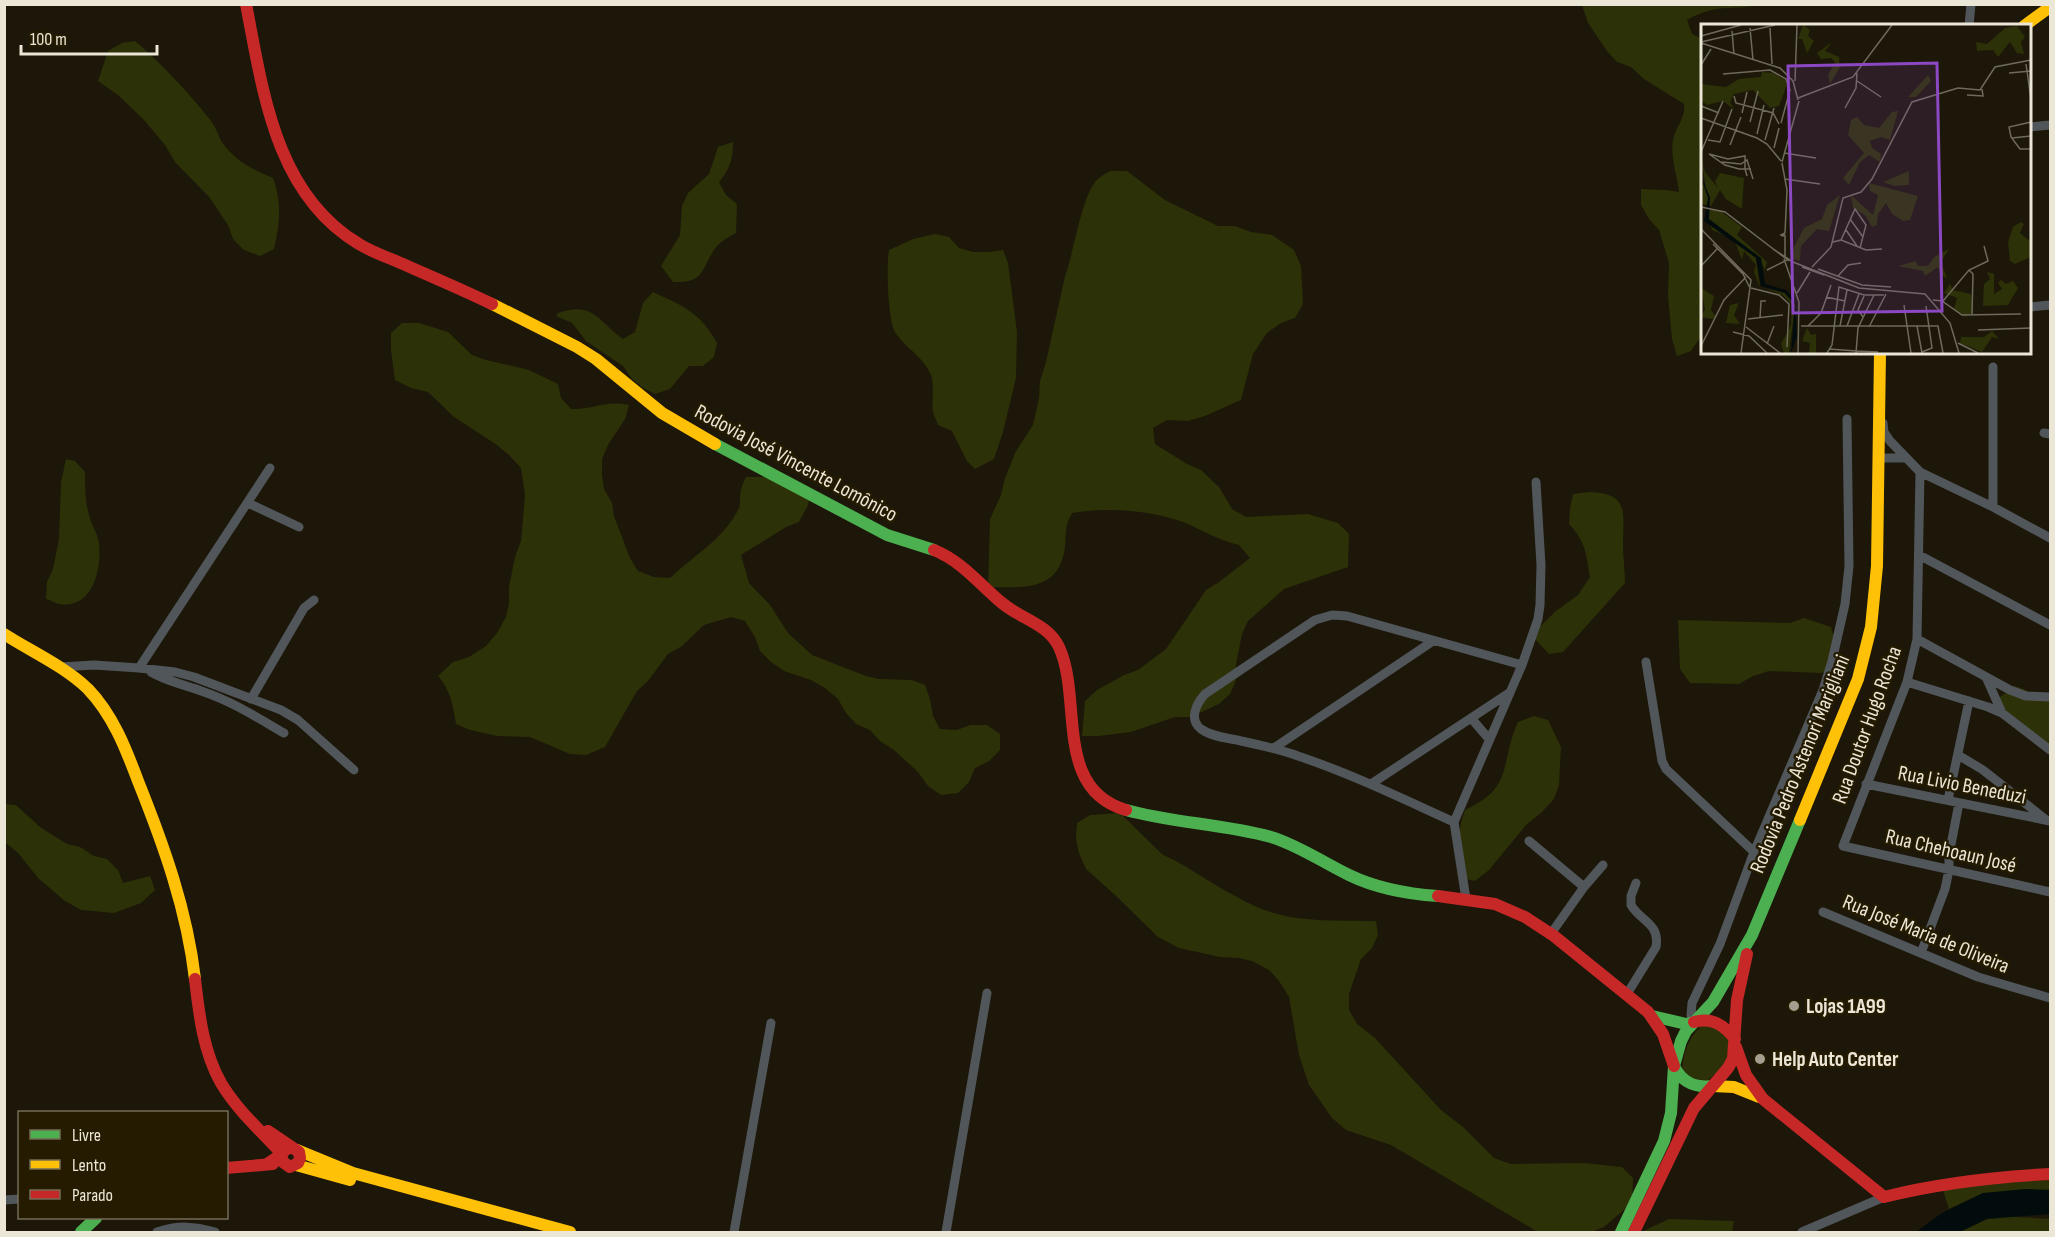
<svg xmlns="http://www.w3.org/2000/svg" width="2055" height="1237" font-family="'Sofia Sans Condensed',sans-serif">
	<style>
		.green { fill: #2c3107 }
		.water { fill: #030c0c }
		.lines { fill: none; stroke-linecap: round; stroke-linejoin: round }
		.street { stroke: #51565b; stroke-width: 9 }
		.fast { stroke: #4caf50; stroke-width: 12 }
		.slow { stroke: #ffc107; stroke-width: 12 }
		.jam { stroke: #c62828; stroke-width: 12 }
		.poi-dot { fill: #a39e8e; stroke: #241b01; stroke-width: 2 }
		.labels { text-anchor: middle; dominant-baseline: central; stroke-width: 5; stroke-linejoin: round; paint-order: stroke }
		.street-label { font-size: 21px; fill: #ebe6d6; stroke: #241b01 }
		.poi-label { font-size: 21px; font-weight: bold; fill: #ebe6d6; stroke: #241b01; text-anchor: start }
		.inset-road { fill: none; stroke: #6f6a5b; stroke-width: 1.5 }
		.view { fill: #8c48c2; fill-opacity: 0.15; stroke: #8c48c2; stroke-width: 3 }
		.inset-edge { fill: none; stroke: #ebe6d6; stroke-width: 3 }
	</style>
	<rect width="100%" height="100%" fill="#1c1709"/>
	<path class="green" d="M1582,5H1757C1746,8 1739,7 1728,8C1713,8 1699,13 1687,20L1692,34L1702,39V335L1691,351L1677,356L1672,339L1668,296L1669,263L1659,230L1649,219L1641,205V189L1666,190L1679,192C1677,175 1670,157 1673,140C1675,127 1686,118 1684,104L1644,79L1631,67L1617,62L1607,51L1588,23Z
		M135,41C160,62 191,95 211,121C217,128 218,138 224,145C237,162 254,170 273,178C282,203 280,223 274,249L260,256L244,250L233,239L228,225L210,198L175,162L165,145L144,120L118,95L98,81L108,51L122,43Z
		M733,142C733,159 730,169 719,182L726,195L737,204L736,233C727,238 719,242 714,250C700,272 704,283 673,282L661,266L680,235L682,206L688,193L709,174L718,147Z
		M1111,171H1127L1165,200L1218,226H1235L1251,232L1272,235L1294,250L1301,266L1303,304L1295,318L1281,323L1267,333L1253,354L1241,400L1205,416L1188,421L1167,420L1153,428L1155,444L1187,464L1201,470L1219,487L1232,509L1246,517L1308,514L1338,523L1349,534L1348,567L1284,589L1248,621L1242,634L1236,664V680L1230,694L1219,704L1191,717H1175L1131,732L1098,736H1082L1085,701L1097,690L1124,675L1138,670L1166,649L1206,590L1219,582L1250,558L1239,545C1218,540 1202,530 1183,522C1150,510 1106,507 1072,513C1069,519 1066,525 1066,531C1065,541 1066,550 1062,560C1052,592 1015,587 988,587L990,519L1001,495L1005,478L1016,451L1033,425L1039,398L1040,381L1046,362L1065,276C1074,253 1082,191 1099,178C1102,175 1107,173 1111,171Z
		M935,234L949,237L959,248L973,252H989L1003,250L1008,263L1017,332L1016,378L1003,432L994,459L975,469L967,461L952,431L938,425C937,421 934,416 933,412C931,400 935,387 931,375C924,357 905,348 895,332C888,320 886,265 889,250L913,239Z
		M653,292C683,306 700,312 717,343L714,357L703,366H689L670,389L655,394L643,388L632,379L623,366L586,341L572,323L556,316L558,313C593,301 597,320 623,339L635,332L643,303Z
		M402,323H419L448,332L472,355L486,360L529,370L558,384L561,398L571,409C594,410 605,400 629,405L625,419L608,445L602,459V475L604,489L612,503L614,516L630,558L638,571L654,577L670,578C693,556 724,539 739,508C741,502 739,496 741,490C742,485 744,481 746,477H781L811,492L808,505L799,522L786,527L741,555L749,583L770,605L788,633L812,655L866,676L879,679L912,680L925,685L930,699L933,716L940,729L957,730L970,725H987L1000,734V750L989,761L975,768L969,782L958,793L941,795L928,786L918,772L894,750L880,741L870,730L856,724L846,713L838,699L825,688L811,680L784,671L771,662L760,651L755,637L745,621L731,617L704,625L682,646L668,654L648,681L637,691L605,747L586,755L570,754L530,737L497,736L470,730L456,724C453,706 451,691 438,676L453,662L469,657L486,646L497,633L506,617L509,603V587L515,557L521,541L525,495L521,468L510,456L497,445L454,417L428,392L411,388L395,380L391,350V333Z
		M66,459L75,461L85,472C85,487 85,504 90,518C93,528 98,534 99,544C102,570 92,610 59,604C55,603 50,600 46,599L47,582L53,569L59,539L61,482Z
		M1589,492C1630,493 1623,513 1623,545C1623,558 1625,570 1625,583L1563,652L1549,654L1531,635L1556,611L1578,595L1590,577C1586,554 1586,542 1569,524L1570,508L1573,494Z
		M1804,618L1831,627L1838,654L1835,668L1821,673L1769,671L1753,676L1739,684L1690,683L1680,669L1678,620L1790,623Z
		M2014,686C2027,689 2037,697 2050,700V749L1995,701Z
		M1534,716L1548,720L1561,747L1559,785L1554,799L1542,812L1526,825L1489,870L1475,881L1462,878C1458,852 1456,835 1465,810C1515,787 1499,764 1518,722Z
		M5,804L16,805L40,827L67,844L80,847L94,856L107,859L118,870L123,883L150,876L155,890L141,903L114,913L81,910L65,901L39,879L18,853L5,842Z
		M1120,813L1163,855L1176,861C1202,876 1230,895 1257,907C1293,923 1337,920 1376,921L1378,935L1372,948L1361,959L1349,994V1010L1357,1024L1375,1038L1441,1110L1463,1127L1494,1158L1511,1164L1584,1163L1622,1167L1633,1178L1632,1203L1604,1227L1591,1232H1538L1391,1145L1346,1130L1332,1118L1309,1085L1299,1055L1289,997L1279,981L1269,970L1252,961L1239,958L1220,957L1179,948L1158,937L1115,895L1086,869L1079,853L1076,839L1077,823L1090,815Z
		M1705,1025L1718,1029L1729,1040L1727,1063L1706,1082L1689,1078L1682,1071C1683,1054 1688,1038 1701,1026Z
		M2050,1180V1191L1983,1193L1949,1209L1942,1187L1960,1182Z
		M1983,1215L2050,1219V1232H1947Z
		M1669,1219L1734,1221L1732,1232H1641Z"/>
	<path class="water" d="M2025,1189L2050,1190V1214L1987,1219L1960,1232H1916L1942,1213L1983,1193Z"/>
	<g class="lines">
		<path class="street" d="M1969,26L1971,4
			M2030,127L2050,125
			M2030,307L2050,305
			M1993,367V507
			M1883,423L1884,432L1890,441L1920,472L1993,507L2050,538
			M2044,433L2050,434
			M1880,458H1905
			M1920,472L1917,639L1907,682L1843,846L2050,892
			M248,503L299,527
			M1919,555L2050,625
			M1917,639L2010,690L2026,696L2050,697
			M1646,662L1662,761L1666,769L1754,852
			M60,667L94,665L139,668L175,672L194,677L281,710L298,720L354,770
			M139,668L270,468
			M151,672C168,682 186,685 204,692C233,702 258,718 284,733
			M1986,677L2002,713
			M1907,682L1988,707L2002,713L2050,750
			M251,699L304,608L314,600
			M1471,718L1489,739
			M1274,748L1433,641
			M1958,755L1983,770L2045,819
			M1371,784L1509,693
			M1866,784L2050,821
			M1948,800L1969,701
			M1454,822L1522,665L1538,619L1540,605L1541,565L1536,482
			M1529,841L1584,887
			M1466,899L1454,822C1403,799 1352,774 1298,756C1279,749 1260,745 1241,741C1228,738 1212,737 1201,729C1188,719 1197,703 1205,694L1315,620L1332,615L1347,616L1522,665
			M1823,912L1978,977L2050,998
			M1550,935L1584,887L1603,865
			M1921,953L1945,889L1949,870V855L1959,803
			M1627,994L1656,947C1660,923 1641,922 1631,905V896L1636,883
			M1694,1022L1691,1015L1692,1003L1720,944L1754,852L1823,690L1832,661L1845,604L1849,566L1847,419
			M4,1200L20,1199
			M157,1232C178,1225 194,1226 215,1232
			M734,1232L771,1023
			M946,1232L987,993
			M1802,1232L1884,1197"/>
		<path class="fast" d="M715,444L887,535L934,550
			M1126,810C1173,823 1223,824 1271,837C1298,845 1324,863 1349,875C1378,889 1407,894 1438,896
			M1652,1016L1686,1024L1694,1022
			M1674,1066C1682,1083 1695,1088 1713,1086
			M81,1232L96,1218
			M1621,1232L1664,1141L1671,1113L1674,1066L1681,1041L1686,1031L1713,1002L1752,935L1800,820"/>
		<path class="slow" d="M2024,26L2050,7
			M492,304L577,347L596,359L662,413L715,444
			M4,634C32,652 64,666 88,689C113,715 126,749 138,781C164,846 187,910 195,979
			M1800,820L1858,679L1871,627L1877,566L1880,352
			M1713,1086L1734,1087L1759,1097
			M297,1150L353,1173L570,1232
			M296,1165L350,1180"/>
		<path class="jam" d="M246,4C263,91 275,194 359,244C370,251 384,256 396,261C428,275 461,289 492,304
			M934,550C963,562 979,584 1002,603C1021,619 1048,624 1059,647C1083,699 1053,789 1126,810
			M1438,896L1495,904L1525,917L1554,936L1648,1012L1663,1034L1674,1066
			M195,979C199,1014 203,1051 221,1083C237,1110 261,1131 282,1154L267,1164
			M1694,1022C1712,1017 1724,1025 1735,1039
			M1736,1047L1746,1075L1763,1099L1884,1197C1939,1183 1994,1177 2050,1174
			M268,1131L299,1152L300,1158L298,1163L290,1167L283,1162L281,1156L285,1150L292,1147
			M226,1168L273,1164
			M1634,1232L1694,1108L1728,1068L1733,1059L1737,1000L1747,954"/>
	</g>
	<g class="poi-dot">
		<circle cx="1794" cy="1006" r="6"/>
		<circle cx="1760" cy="1059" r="6"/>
	</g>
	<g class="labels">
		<g class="street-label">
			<text transform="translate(796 463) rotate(28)">Rodovia José Vincente Lomônico</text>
			<text transform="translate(1867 725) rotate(-70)">Rua Doutor Hugo Rocha</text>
			<text transform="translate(1800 764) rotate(-68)">Rodovia Pedro Astenori Marigliani</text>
			<text transform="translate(1962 785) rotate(11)">Rua Livio Beneduzi</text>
			<text transform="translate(1951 851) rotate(13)">Rua Chehoaun José</text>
			<text transform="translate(1926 934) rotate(22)">Rua José Maria de Oliveira</text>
		</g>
		<g class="poi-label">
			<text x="1806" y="1006">Lojas 1A99</text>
			<text x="1772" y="1059">Help Auto Center</text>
		</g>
	</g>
	<g transform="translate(1701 24)">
		<rect width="330" height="330" fill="#1c1709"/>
		<path d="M102,1L109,6L107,12L113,17L106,29L101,15H97ZM316,2L324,13L320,18L323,30L316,29L309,18L297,33L292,26L276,27L275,18L286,20L304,4ZM131,18L124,27L138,33L139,43L129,60L127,51L134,38L130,34L120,35L116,29ZM61,48L72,49L87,58L78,82L69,84L52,66L33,70L29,78L33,85L22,77L6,81L0,76V60L25,63L38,55L60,53ZM227,51L230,57L215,73H207ZM197,87L189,116L180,113L169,117L171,124L180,130L179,138L168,131L159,138L148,161L142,154L163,129L147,111L150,96L156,93L163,101L178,104L191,88ZM0,134L4,148L17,164L14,157L19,149L43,154L41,185L25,175L19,166L10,182L1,180L0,158L5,164ZM208,147V161L193,162L182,158ZM168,159L217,172L209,196L202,197L191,190L185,179L177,190L176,201L171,203L164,191L152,184L150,171L172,191L177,171L169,167ZM139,171L128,207L116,205L100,222L99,237L92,235L91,227L103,204L121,195L126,181ZM5,186H18L41,203L36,211L66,238L64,246L54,228L59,264L53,248L55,241L43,227L41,236L33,215L11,206ZM320,198L323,200L319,209L330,218V233L314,240L309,237L307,218L312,203ZM248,225L240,238L246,254L240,251L237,243L224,252L222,247L197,242L215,237L217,242H227L233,233ZM286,248L293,250V270L301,265L297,259L300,256L305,260L312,257L317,264L307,281L282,282L283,260L289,255ZM249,260L252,266L270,270L272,288L264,293L253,285L256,274L243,269ZM0,264L13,272L10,286L15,293L11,295L0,293L4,285ZM63,264L84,269L94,281L88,329H83L80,320L90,301L91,280L80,270ZM38,279L33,291L39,300L25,299L29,281ZM106,304L110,311L115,310V329H108L109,319L101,317ZM291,307L298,315L291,313L281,328L259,319L260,313H283Z" fill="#2c3107"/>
		<path d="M0,153L9,173L8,195L60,234L64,260L85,266L94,276L96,312L90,329L94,281L84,269L60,262L55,234L3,197L7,174Z" fill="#030c0c"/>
		<path class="inset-road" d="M49,4L52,36M69,4L71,40M31,7L33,31M0,12L40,1M0,18L74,1M0,19L79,44L92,57L97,76M325,40L330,75M0,41L10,25M308,49L330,47M22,50L69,46L85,55L89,66L80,99M94,57L96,1M156,57L180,73M266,71L282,72L281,65M33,72L35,79L72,89L78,100M97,74L152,53L191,1M0,82L18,89M144,84L155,64L156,49M41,89L46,68M0,94L56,114L66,120L80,137M49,98L57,67M330,98L308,103L310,113L319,125H330M56,110L63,81M311,114L330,112M7,116L19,118L31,85M64,116L73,84M29,121L40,93M73,124L78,104M0,128L22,77M83,129L115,134M21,138L40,140L46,136L52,155M81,138L98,77M81,139L86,166L84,209L80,211L82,212L84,209M46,152L44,145V132L27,135L8,130L24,141L38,145H50M84,155L119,160M0,183L24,188L88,237M149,195L162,213M0,205L50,256L40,329M145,206L156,222M84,211V232M140,216L165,226L181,225M132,218L140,216L154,185L165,201L159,224M12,220L42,250L49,264M72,225L92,238L158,264L224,270L249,299L258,329M83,235L98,278L97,329M0,242L16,225M101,243L123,251M111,243L130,223L142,174L160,168L171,155L211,78L257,64L279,66L294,43L330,36M117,245L161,261L190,263M66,246L86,236M268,246L272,250L271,290M137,252L147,241L160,239M50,264L78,271L88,280L86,323M96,269L109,248M125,273L144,277M232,276L241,277L261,291L320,290M242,277L268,246L287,237L283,222M203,281L210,329M162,293L157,286L163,272M59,294L60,277H65M47,295L82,291M100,302H237L242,329M107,302L120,289L130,261M139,302L146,266M146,302L158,270M216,302L221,329M45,303L79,329M168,303L185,270M277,306L330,304M32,308L48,312L66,329M257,319L277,329M66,320L73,302M0,322L23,276L45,253M128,325L155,327M155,327L177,328M221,328L231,324L225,282M126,329L131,321L138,263L163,271H183M155,329L157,304L173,271"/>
		<path class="view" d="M236,39L241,287L92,289L87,42Z"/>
		<rect width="330" height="330" class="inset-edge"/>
	</g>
	<rect width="2055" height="1237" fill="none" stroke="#ebe6d6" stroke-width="12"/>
	<rect x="18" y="1111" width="210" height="108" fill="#241b01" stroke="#746c56" stroke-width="1.5"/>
	<rect x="30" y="1130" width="30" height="9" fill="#4caf50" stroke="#746c56" stroke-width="1.5"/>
	<text x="72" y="1141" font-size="18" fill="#ebe6d6">Livre</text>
	<rect x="30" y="1160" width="30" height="9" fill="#ffc107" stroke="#746c56" stroke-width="1.5"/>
	<text x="72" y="1171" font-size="18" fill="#ebe6d6">Lento</text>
	<rect x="30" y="1190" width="30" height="9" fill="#c62828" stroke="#746c56" stroke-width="1.5"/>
	<text x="72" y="1201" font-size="18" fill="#ebe6d6">Parado</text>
	<path d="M21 45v9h136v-9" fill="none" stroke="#ebe6d6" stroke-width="3"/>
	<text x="30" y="45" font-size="18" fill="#ebe6d6" stroke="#241b01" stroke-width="4.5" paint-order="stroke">100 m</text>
</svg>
